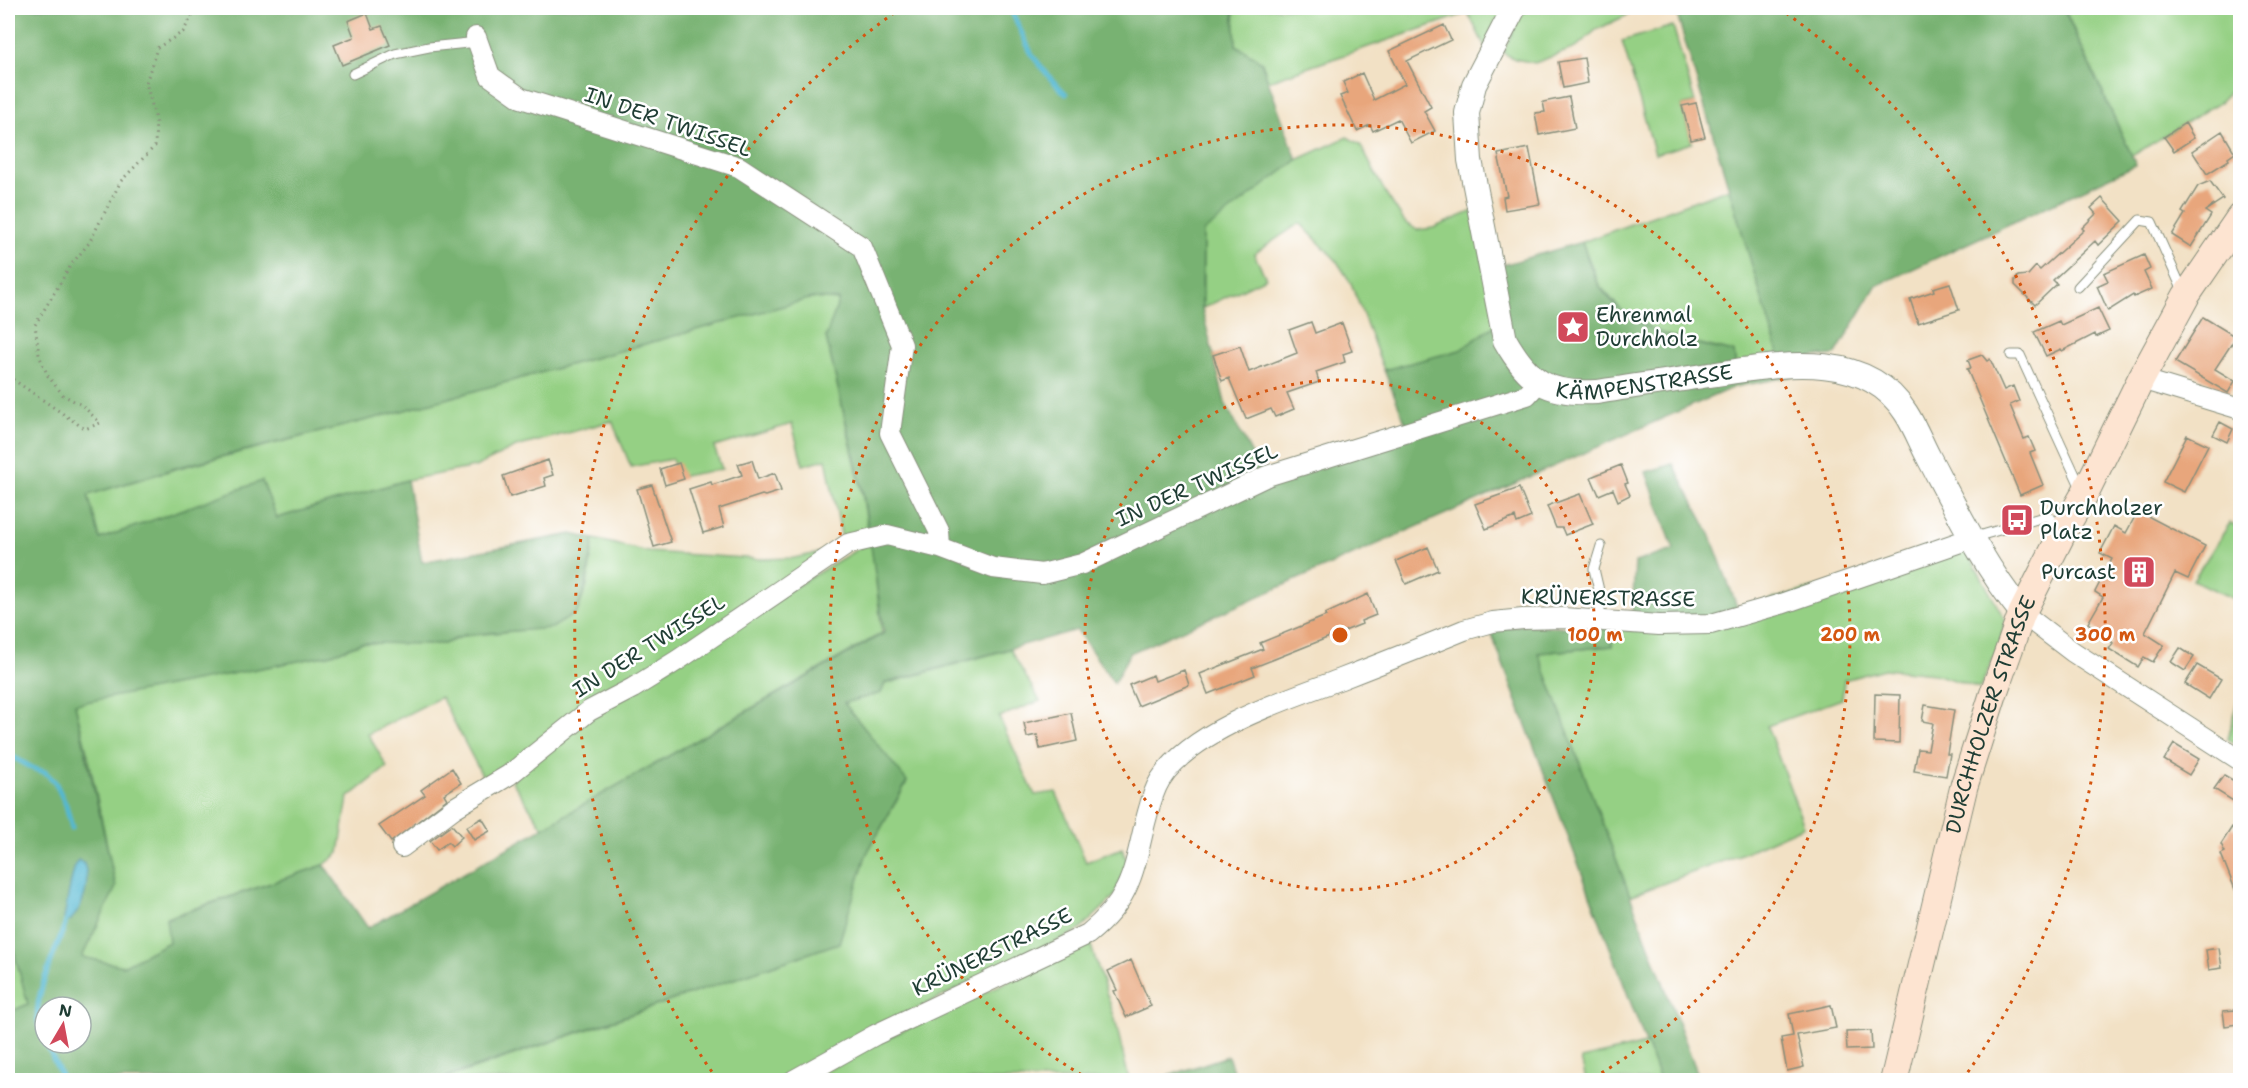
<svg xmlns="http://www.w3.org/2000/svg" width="2248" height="1088" font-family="'Shantell Sans',sans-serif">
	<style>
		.green { fill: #95d084; stroke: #5a865c; stroke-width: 1.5 }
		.forest { fill: #78b272; stroke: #4c7853; stroke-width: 1.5; fill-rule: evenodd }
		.water { fill: #53b8d2; stroke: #397a83; stroke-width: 1.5 }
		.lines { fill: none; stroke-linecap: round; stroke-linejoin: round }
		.stream { stroke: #53b8d2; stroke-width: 5 }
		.building { fill: #e8a67b }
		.service-casing { stroke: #888f7c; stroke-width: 11 }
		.minor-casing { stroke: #888f7c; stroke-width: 22 }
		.tertiary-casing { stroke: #888f7c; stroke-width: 26 }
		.secondary-casing { stroke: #888f7c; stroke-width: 29 }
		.path { stroke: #888f7c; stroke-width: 3; stroke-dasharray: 1.5 4.5; stroke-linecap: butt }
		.service { stroke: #fff; stroke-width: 9 }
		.minor { stroke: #fff; stroke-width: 20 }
		.tertiary { stroke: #fff; stroke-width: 24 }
		.secondary { stroke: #fde4d1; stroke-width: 27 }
		.ring { fill: none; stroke: #d45610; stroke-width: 3; stroke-dasharray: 3 6 }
		.labels { text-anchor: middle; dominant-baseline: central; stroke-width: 5; stroke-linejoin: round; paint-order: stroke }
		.street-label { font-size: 21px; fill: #1f3d34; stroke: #fff }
		.poi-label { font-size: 21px; fill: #1f3d34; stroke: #fff; text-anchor: start }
		.centre { fill: #d45610; stroke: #fff; stroke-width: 3 }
		.ring-label { font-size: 18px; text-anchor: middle; font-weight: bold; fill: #d45610; stroke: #fff; stroke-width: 5; stroke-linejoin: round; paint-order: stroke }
	</style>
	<rect width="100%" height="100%" fill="#fff"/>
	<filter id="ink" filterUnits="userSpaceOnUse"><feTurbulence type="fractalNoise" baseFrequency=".0167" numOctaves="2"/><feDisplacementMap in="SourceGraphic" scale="12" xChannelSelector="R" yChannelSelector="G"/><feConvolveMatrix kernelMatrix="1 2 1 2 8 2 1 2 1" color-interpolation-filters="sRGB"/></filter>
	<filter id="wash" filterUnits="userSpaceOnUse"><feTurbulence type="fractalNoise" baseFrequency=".008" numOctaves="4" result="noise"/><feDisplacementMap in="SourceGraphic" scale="24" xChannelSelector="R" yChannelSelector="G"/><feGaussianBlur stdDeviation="1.35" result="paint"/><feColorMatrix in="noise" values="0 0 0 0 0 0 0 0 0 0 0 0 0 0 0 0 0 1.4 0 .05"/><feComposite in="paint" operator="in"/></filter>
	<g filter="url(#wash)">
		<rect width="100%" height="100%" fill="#f2e1c5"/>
		<path class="green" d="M1234,8H1506L1485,47L1468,13L1268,81L1262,62L1236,45Z
			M1523,8H1642L1596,30L1575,48L1535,63L1515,59L1503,53Z
			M2064,8H2240V81L2221,101L2132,156Z
			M1673,26L1695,102L1682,106L1692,143L1655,154L1622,41Z
			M1347,137L1360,144L1385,192L1404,221L1417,230L1433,228L1473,211L1496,324L1461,350L1384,370L1351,283L1336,260L1300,223L1254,254L1266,278L1203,308V231L1297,160Z
			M1729,188L1780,359L1736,367L1734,352L1663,335L1626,315L1599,285L1582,242Z
			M812,298L839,300L826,337L862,493L869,536L842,539L826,459L803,465L792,424L714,447L722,469L678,477L672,459L631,467L612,421L516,447L475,467L407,480L277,518L262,482L100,539L88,495L179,468L387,415Z
			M2230,523L2240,527V602L2193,580Z
			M594,539L648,552L761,559L794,558L833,550L487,785L441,697L368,734L387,767L348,798L339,853L324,865L166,918L170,942L123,966L82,957L116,887L88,755L75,704L329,655L362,643L444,644L464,636L553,627L577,613L587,585Z
			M871,541L882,633L543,828L512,781L554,741L788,591Z
			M1958,549L1967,551L2005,620L2000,644L1980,688L1934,674L1884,669L1844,680L1842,699L1767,726L1804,826L1739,855L1630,896L1538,653L1612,646L1613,629L1654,631Z
			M1010,649L1040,701L999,717L1035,795L1056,792L1086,862L1122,848L1128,864L1113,898L1080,930L833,1049L781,1080H441L839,943L866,855L907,782L844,703L881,693L885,684Z
			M2240,690V747L2228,739Z
			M8,929L28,1004L8,1013Z
			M1090,943L1115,1019L1129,1080H808L872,1045Z
			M1646,1044L1660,1080H1586L1581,1059Z"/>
		<path class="forest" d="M8,8H1233L1236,45L1261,62L1297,160L1203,232L1202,309L1225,403L1265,479L1411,436L1384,370L1460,350L1507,317L1496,267L1582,242C1587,255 1591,273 1599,285C1629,331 1685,342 1734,352L1737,378L1814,372L1734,387L1130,653L1114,683L1077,630L885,683L881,693L844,703L907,781L866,855L839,943L438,1080H8V1013L28,1004L8,929ZM812,298L839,300L826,337L863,493L884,633L368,928L324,865L166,919L169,942L123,966L82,957L116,887L75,704L329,655L361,643L444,644L464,635L552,628L577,612L586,585L594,539L572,534L422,562L407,480L277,518L262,481L100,539L88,495L179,467L387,415ZM45,1007H81V1043H45Z
			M1675,8H2063L2136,165L1876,286L1835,355L1780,359Z
			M1673,464L1710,534L1739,612L1713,618L1632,616L1635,562L1674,550L1646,472Z
			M1522,625L1612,629V646L1538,653L1700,1080H1660L1490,630Z
			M1228,1056L1236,1080H1156Z"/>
		<path class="water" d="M78,860L84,863C91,883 84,906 70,921H66L64,919C66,908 72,867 78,860Z"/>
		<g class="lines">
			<path class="stream" d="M1010,8L1032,55L1051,79L1066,94
				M8,754L34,769L45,772L55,782L66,805L72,828
				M45,1039C43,1034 39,1027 38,1021C33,996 58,947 66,921
				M46,1043L63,1080"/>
		</g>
		<g id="blocks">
			<path class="building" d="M367,13L373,29L382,26L390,45L342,65L334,45L354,37L348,21Z
				M1444,25L1451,40L1407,61L1431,107L1424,111L1435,131L1411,143L1398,119L1373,131L1370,125L1357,131L1340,96L1348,93L1343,82L1362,73L1374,100L1405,84L1389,51Z
				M1584,58L1588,83L1563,88L1558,62Z
				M1569,97L1575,128L1539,135L1535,113L1545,112L1543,102Z
				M1696,103L1705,137L1691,140L1682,106Z
				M2185,123L2194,138L2174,151L2164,137Z
				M2222,131L2235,153L2228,158L2229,160L2207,174L2192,151Z
				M1529,148L1540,204L1505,210L1503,197L1507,196L1498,154Z
				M2210,181L2223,199L2205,211L2211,215L2210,217L2191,247L2172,235L2185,214L2182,212L2198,186Z
				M2102,198L2123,221L2098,245L2095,241L2053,280L2057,284L2035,305L2015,285V280L2018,276L2028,275L2036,266L2040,270L2084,230L2082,228L2096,214L2091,208Z
				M2144,255L2150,269L2144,272L2152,289L2134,297L2133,295L2108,311L2097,286L2108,281L2104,273Z
				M1950,283L1959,310L1918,323L1910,299L1934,291L1933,288Z
				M2098,308L2109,331L2096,337L2095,334L2062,351L2061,349L2046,356L2034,332L2059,321L2061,325Z
				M2203,317L2236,337L2215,369L2235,381L2228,393L2175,362Z
				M1311,322L1315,333L1342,323L1352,351L1343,354L1345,362L1316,372L1319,382L1287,393L1294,409L1275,417L1271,409L1246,419L1229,378L1222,381L1213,355L1240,346L1249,372L1297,353L1289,330Z
				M1982,355L1987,361L1990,359L2004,390L2013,386L2019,401L2010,405L2024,439L2029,437L2035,451L2030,453L2043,485L2020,495L1967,369L1971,368L1968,360Z
				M2220,422L2233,429L2227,442L2213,435Z
				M2187,435L2208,445L2184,492L2163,482Z
				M548,460L553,475L544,478L546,486L510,497L503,476Z
				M752,460L758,479L775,473L781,491L765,496L762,495L719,509L724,527L703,533L689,489L711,482L712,485L742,475L738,464Z
				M679,463L684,479L665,485L660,469Z
				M1621,465L1628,483L1625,484L1630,495L1618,501L1613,489L1599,495L1591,477Z
				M652,485L671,542L654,547L637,489Z
				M1519,488L1531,517L1517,523L1515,517L1486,529L1475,504Z
				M1580,494L1593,524L1565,535L1562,528H1556L1547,506Z
				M2138,511L2205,546L2188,579L2175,573L2145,633L2164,645L2153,662L2144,657L2138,667L2109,649L2113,643L2088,623L2103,597L2095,592L2112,559L2100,553L2114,526L2126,533Z
				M1428,547L1438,570L1406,584L1396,561Z
				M1368,594L1376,615L1361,621L1362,624L1252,668L1255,675L1208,694L1200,674L1263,649L1260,643L1326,616L1325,614Z
				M2180,648L2194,657L2185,671L2171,662Z
				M2197,665L2221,679L2209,699L2185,684Z
				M1184,670L1189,685L1138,706L1129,685L1153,675L1155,681Z
				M1875,694L1900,695L1899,743L1874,742Z
				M1925,705L1954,710L1947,754H1950L1946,776L1914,771L1918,749L1928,750L1933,723L1922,721Z
				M1071,713L1077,741L1040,749L1037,735L1027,737L1024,723Z
				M2174,744L2199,759L2189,775L2164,760Z
				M452,768L461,783L444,794L447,799L391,842L379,826L425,795L421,790Z
				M2224,775L2241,785V806L2214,789Z
				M482,818L490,831L474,840L466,827Z
				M452,825L462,837L452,846L448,842L437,850L430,841Z
				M2232,827L2241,832L2240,902L2221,854L2225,852L2221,844Z
				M2219,948L2222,968L2209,970L2206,950Z
				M1131,960L1151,1006L1126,1017L1114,991L1117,990L1108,971Z
				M1831,1005L1836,1028L1797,1035L1804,1067L1787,1071L1781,1038L1793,1036L1789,1014Z
				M2236,1010L2238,1024L2225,1026L2223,1011Z
				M1871,1031L1872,1049L1847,1050L1846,1032Z"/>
		</g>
	</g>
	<g filter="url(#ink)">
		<use href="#blocks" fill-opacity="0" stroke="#888f7c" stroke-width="1.5"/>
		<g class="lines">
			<g class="service-casing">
				<path id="service" d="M353,74L395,54L429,47L478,42
					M2078,287L2140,220L2152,222L2183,291
					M2011,355H2020L2082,490
					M1972,538L2047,516L2063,527
					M1599,621L1601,599L1594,569L1601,546"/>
			</g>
			<g class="minor-casing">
				<path id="minor" d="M476,37L490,76L521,98L739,167L862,247L902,345L890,433L939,531L940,548
					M2141,379L2240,409
					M2022,613L2073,652L2240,760
					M402,847L454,808L509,775L589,711L633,688L678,660L848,544L887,535L940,548L993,568L1042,574L1082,564L1267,476L1527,395L1538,383
					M794,1080L875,1035L1088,934C1130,900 1133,874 1145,823C1149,809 1152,793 1160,780C1191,730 1287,699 1341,679C1382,663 1423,647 1464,630L1493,622L1523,619L1563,618L1659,625L1711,624L1781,604L1972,538"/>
			</g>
			<g class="tertiary-casing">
				<g id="tertiary">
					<path id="s1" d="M1514,8L1474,85L1467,113L1470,160L1505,340C1529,382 1548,395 1597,392C1634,386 1672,381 1709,375C1774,366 1864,346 1906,413C1915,427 1921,443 1929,458C1957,511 1984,566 2022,613"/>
				</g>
			</g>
			<g class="secondary-casing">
				<g id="secondary">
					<path id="s2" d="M1894,1080L1964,786L1993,695L2022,613L2065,528L2084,495L2141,379L2186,296L2240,217"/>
				</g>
			</g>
			<path class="path" d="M8,376L85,429L100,423L83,406L63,395L48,376L39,355L35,325L71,265L89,243L121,181L155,146L156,120L146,83L157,48L183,32L192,16L202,8"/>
			<use href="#service" class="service"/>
			<use href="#minor" class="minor"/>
			<use href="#tertiary" class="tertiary"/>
			<use href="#secondary" class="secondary"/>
		</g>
	</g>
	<g class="ring">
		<circle cx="1340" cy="635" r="255"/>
		<path d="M1089 1079A510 510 0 1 1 1591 1079"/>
		<path d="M717 1079A765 765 0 0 1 901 8M1779 8A765 765 0 0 1 1963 1079"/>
	</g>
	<defs>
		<g id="sight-square" transform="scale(1.725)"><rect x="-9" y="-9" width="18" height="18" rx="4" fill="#d1495b" stroke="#fff"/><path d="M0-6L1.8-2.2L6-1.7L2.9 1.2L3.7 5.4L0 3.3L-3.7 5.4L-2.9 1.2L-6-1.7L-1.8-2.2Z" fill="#fff"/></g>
		<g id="bus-square" transform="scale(1.725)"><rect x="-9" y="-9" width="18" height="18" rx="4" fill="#d1495b" stroke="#fff"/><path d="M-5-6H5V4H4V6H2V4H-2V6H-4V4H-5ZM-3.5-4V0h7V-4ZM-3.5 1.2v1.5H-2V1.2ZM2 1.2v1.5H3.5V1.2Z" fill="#fff"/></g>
		<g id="building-square" transform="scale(1.725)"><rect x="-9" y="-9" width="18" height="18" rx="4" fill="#d1495b" stroke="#fff"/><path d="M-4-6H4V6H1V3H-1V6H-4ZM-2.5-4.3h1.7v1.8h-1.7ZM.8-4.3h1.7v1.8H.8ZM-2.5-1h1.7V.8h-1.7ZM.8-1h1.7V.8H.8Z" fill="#fff"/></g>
	</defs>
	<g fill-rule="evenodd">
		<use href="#sight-square" x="1573" y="327"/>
		<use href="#bus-square" x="2017" y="520"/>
		<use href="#building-square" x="2139" y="572"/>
	</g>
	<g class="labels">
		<g class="street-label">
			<text transform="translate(668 122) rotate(19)">IN DER TWISSEL</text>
			<text stroke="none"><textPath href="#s1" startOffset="508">KÄMPENSTRASSE</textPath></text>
			<text transform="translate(1197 485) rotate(-24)">IN DER TWISSEL</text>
			<text transform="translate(1608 598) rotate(1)">KRÜNERSTRASSE</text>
			<text transform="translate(649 646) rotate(-32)">IN DER TWISSEL</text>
			<text stroke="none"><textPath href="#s2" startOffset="378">DURCHHOLZER STRASSE</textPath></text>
			<text transform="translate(992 952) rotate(-26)">KRÜNERSTRASSE</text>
		</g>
		<g class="poi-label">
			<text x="1596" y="315">Ehrenmal<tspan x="1596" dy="24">Durchholz</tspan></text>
			<text x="2040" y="508">Durchholzer<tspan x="2040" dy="24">Platz</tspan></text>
			<text x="2116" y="572" text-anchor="end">Purcast</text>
		</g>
	</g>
	<circle cx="1340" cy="635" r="9" class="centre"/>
	<g class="ring-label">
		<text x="1595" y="641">100 m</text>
		<text x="1850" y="641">200 m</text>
		<text x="2105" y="641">300 m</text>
	</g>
	<rect width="2248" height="1088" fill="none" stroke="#fff" stroke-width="30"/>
	<g transform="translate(63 1025) rotate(10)"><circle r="28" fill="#ffffff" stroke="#a5b1ae" stroke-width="1.5"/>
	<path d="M0-4.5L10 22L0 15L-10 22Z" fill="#d1495b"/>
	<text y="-9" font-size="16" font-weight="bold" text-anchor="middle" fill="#1f3d34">N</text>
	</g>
</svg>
